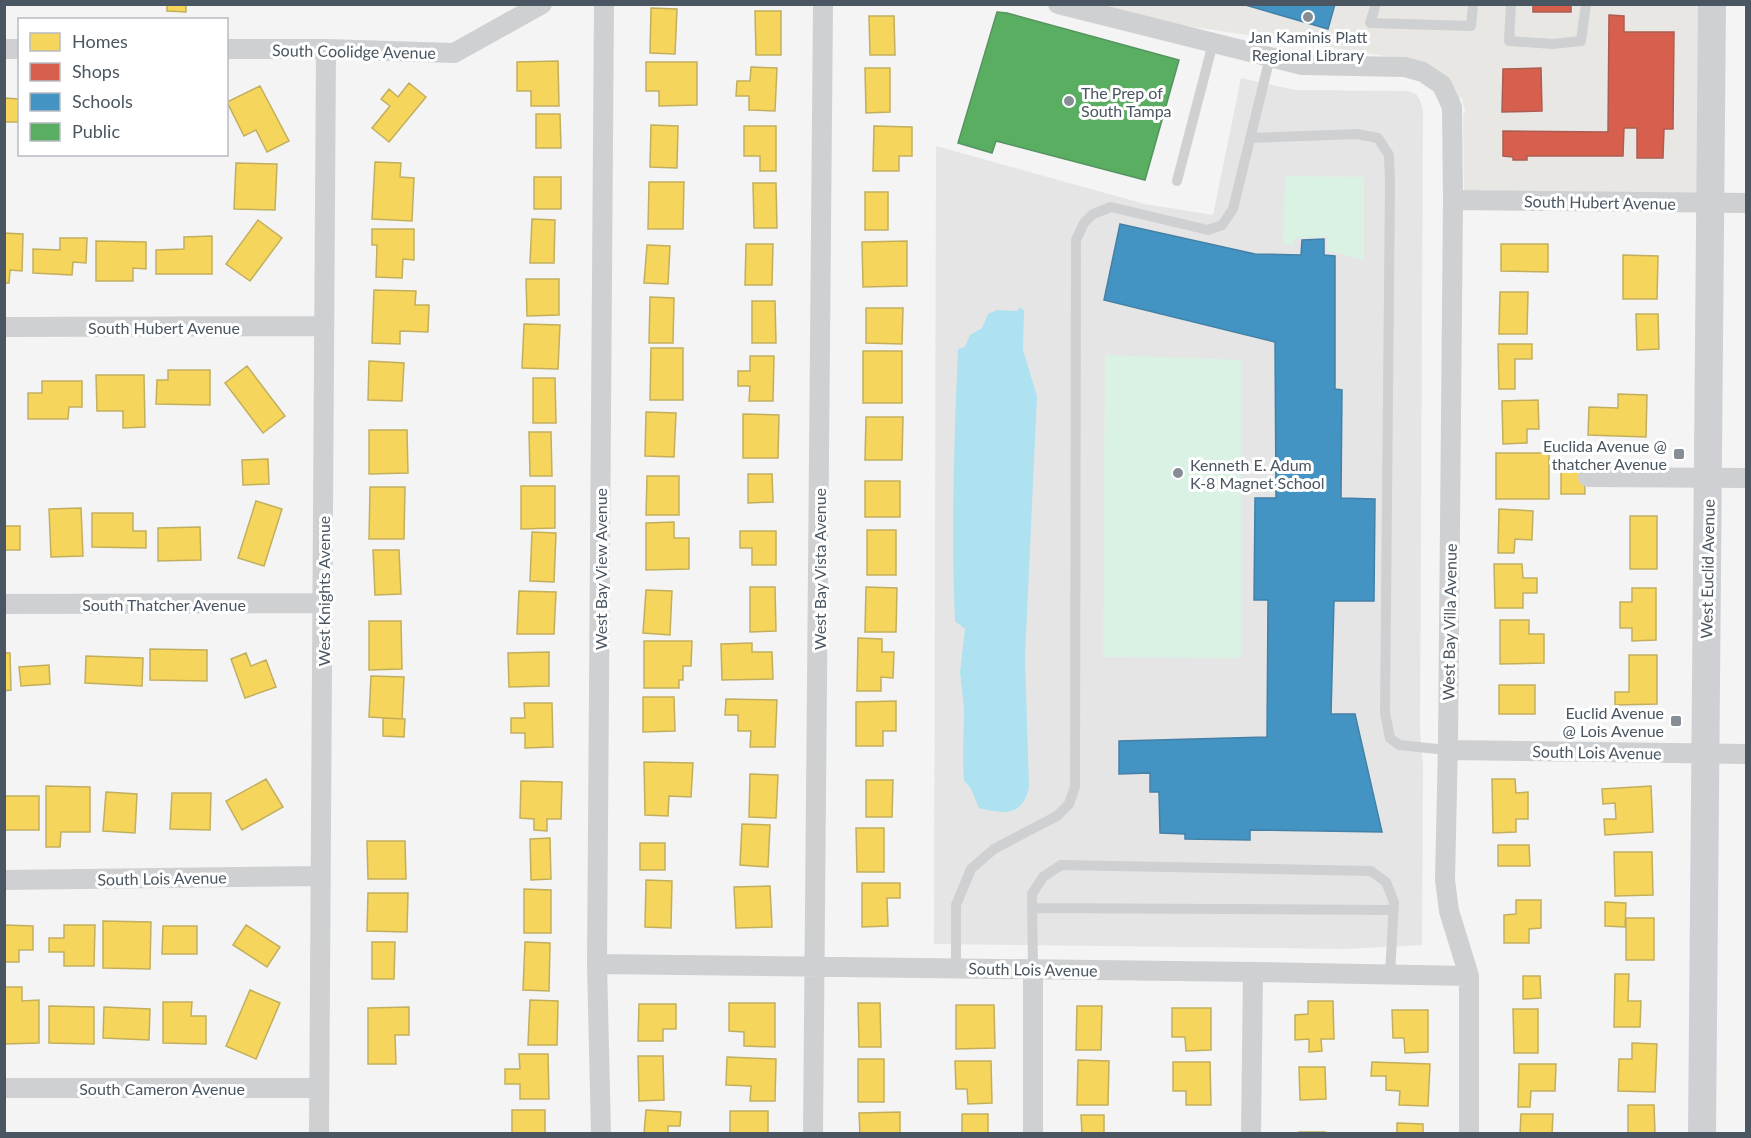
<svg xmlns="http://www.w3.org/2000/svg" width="1751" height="1138" font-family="Lato,sans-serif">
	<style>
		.commercial { fill: #e8e7e3 }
		.education { fill: #e6e5e6 }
		.green { fill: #d9f2e3 }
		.water { fill: #aee2f0 }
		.homes { fill: #f6d55c; stroke: #c2af5e; stroke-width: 1.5 }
		.shops { fill: #d6604d; stroke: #ac5d53; stroke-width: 1.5 }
		.schools { fill: #4393c3; stroke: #4581a6; stroke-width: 1.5 }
		.public { fill: #5aae61; stroke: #559461; stroke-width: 1.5 }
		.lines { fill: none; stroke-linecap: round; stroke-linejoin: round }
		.lane { stroke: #ced0d2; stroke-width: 10 }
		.street { stroke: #ced0d2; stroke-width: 20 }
		.secondary { stroke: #ced0d4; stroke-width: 28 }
		.poi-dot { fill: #868d94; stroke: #fff; stroke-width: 2 }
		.labels { text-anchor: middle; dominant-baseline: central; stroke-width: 6; stroke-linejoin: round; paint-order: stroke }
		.poi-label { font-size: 16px; fill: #4a5661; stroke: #fff; text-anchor: start }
		.street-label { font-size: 16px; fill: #4a5661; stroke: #fff }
	</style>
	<rect width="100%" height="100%" fill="#f4f4f4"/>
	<path class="commercial" d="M1098,5H1701L1700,193L1464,191L1463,114L1466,112L1463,105L1462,98H1459L1448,78L1429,63L1406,57H1391L1181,25Z"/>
	<path class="education" d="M1241,78L1295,90L1408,91L1416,94L1420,100L1423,110L1420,730L1423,764L1422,945L1346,949L934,944L936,146L1145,204L1213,215Z"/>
	<path class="green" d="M1285,176L1364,177V261L1335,252H1327V237L1295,238L1293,245H1283Z
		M1105,355L1241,360V658L1103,657Z"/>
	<path class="water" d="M1020,307L1024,311L1023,350L1037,396L1025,657L1029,787C1023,817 1003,814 979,808L970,787L964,781L963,762L964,709L960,672L965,629L955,621C951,530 954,440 958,349L965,347L970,335L982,328L988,314L997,310L1017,311Z"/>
	<path class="homes" d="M167,4H186V12L167,11Z
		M651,8L677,9L675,54L650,53Z
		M755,11H781V55H756Z
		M869,16H894L895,55H870Z
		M558,61L559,106H531V91H517V62Z
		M646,62H697V105L659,106V91H646Z
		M751,67L777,68L775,111L749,110V96H736L737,81H750Z
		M865,68H890V112L866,113Z
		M409,83L426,97L389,142L372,128L390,106L381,99L389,89L398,97Z
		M260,86L289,141L267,152L256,130L244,136L227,102Z
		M4,98L19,99L18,122H4Z
		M536,114H560L561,148H536Z
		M651,125L678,126L677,168L650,167Z
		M744,126H776V171H760V156H744Z
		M874,126L912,127V156H899V171H873Z
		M375,162L401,163L400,177L414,178L412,221L372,219Z
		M236,163L277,164L275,210L234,209Z
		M534,177H561V209H534Z
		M649,182H684L683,229H648Z
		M753,183H776L777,228H754Z
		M865,192H888V230H865Z
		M532,219L555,220L554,263H530Z
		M258,220L282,238L250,281L226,264Z
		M372,229H414V260L403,259L402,278L376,277L377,245H372Z
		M4,233L23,234L22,271L10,270L9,283H4Z
		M212,236V274H156V250L184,249V237Z
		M60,238H87L86,263L73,262L72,275L33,273V249L60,250Z
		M96,241L146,242V269L133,268V281H96Z
		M907,241V286L863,287L862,242Z
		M746,244H773L772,285H745Z
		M1501,244H1548V272L1501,271Z
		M647,245L670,246L668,284L644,283Z
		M1623,255L1658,256L1657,299H1623Z
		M526,279H559V315L527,316Z
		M374,290L416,291L415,305H429L428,332L400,331V344L372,343Z
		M1500,292H1528L1527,334H1499Z
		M650,297L674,298L673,343H649Z
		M752,301H775L776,343H752Z
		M866,308H903L902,344L866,343Z
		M1636,314H1658L1659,349L1637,350Z
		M524,324L560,325L558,369L522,368Z
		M1498,344H1532V359H1515V389H1499Z
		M651,348H683V400H650Z
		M863,351H902V403H863Z
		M750,356H774L773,401H749L750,386H738V371H750Z
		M369,361L404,363L402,401L368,400Z
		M247,366L285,416L263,433L225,383Z
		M168,370H210V405L156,404L157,380H168Z
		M96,375H144L145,427L123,428V411H97Z
		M533,378H555L556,423H533Z
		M42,381H82V407H69L68,419H28V393H42Z
		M1618,394L1647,395L1646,437L1588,435L1589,407L1618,408Z
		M1538,400L1539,429H1527V443L1503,444L1502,401Z
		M646,412L676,413L674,457L645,456Z
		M743,414L779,415L778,458H743Z
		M866,417H903L902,460H865Z
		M369,430H407L408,473L369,474Z
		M529,432H551L552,476H530Z
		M1496,453H1549V499H1496Z
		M268,459L269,484L243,485L242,460Z
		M1561,462H1584L1585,494H1561Z
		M748,474H772L773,502L748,503Z
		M647,476H679V515H646Z
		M865,481H900V517H865Z
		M521,486H555V528L521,529Z
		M370,487H405L404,539H369Z
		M256,501L282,509L264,566L238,558Z
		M81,508L83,556L51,557L49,509Z
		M1499,509L1533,511L1532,540L1515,539L1514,553H1498Z
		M92,513H133V531H146V548L92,547Z
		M1630,516H1657V569H1630Z
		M674,522V538H689V569L646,570V523Z
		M4,526H20V550H4Z
		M200,527L201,560L158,561V528Z
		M867,530H896V575H867Z
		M740,531H776V565H752V548H740Z
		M532,532L556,533L554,582L530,581Z
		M373,550H399L401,594L375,595Z
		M1494,564H1522L1523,578H1537V593H1523V608H1495Z
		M750,587H775L776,631L750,632Z
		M866,587L897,588L896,632H865Z
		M1632,588H1656V640L1632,641V628H1620V602H1632Z
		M646,590L672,591L670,635L643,633Z
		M519,591L556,592L554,634H517Z
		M1500,620H1529V634H1544V663L1500,664Z
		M369,621H401L402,669L369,670Z
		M858,638L882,639V652H894L893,678L881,677V691H857Z
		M644,641H692L691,666H683V680H679V688H644Z
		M752,643V652H772L773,679L722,680L721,644Z
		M150,649L207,650V681L150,680Z
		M549,652V686L509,687L508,653Z
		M4,653H10L11,690L4,691Z
		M246,653L251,666L266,660L276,687L245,698L231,659Z
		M1629,655H1657V704L1615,705V692H1629Z
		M86,656L143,658L142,686L85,683Z
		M49,665L50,684L21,686L19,667Z
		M371,676L404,677L402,719L369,717Z
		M1499,685H1535V714H1499Z
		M643,697H674L675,731L643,732Z
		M726,699L777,700L775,747H750L751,731H738V715H725Z
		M896,701V731H883V746H856V702Z
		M524,703H552L553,747L525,748V733H511V718H525Z
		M383,718L405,719L404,737L383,736Z
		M644,762L693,763L691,797L669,796L668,816L645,815Z
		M750,774L778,775L776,818L749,817Z
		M266,779L283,807L242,830L226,801Z
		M1492,779H1515L1516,793L1528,792V819H1516V832L1493,833Z
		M866,780H893L892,817H866Z
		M521,781L562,782L561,819H547V831L534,830V819L520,818Z
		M46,786L90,787V832H61L60,847H46Z
		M1651,786L1653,832L1605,835L1604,819H1616L1615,803L1603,804L1602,789Z
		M106,792L137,794L135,833L103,831Z
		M172,793H211L210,830L170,829Z
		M4,796H39V830H4Z
		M742,824L770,825L768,867L740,865Z
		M856,828H884V872H857Z
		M550,838L551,879L531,880L530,839Z
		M367,841H405L406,879H368Z
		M640,843H665V870H640Z
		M1498,845H1529L1530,866H1498Z
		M1614,852H1652L1653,895L1615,896Z
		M646,880L672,881L671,928L645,927Z
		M862,883H900V898H887L888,926L862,927Z
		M770,886L772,927L736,928L734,887Z
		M524,889L551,890V933H524Z
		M368,893H408L407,932L367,931Z
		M1516,900H1541V928L1529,929V943H1504V915L1516,914Z
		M1605,902L1626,903L1625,927L1605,926Z
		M1626,918H1654V960H1626Z
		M103,921L151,922L150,969L103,968Z
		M4,925L33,926V950H19V962H4Z
		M64,925H95L94,966H64V952H49V938H64Z
		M246,925L280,947L267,967L233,945Z
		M163,926H197V954H162Z
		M372,942H395L394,979H372Z
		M525,942L550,943L549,991L523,990Z
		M1615,974H1629L1628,1001H1641L1640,1027H1614Z
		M1523,976H1540L1541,998L1523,999Z
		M4,987H22V1001L39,1000V1043L4,1044Z
		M250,990L280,1003L256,1059L226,1046Z
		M530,1000L558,1001L557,1045H528Z
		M1308,1001H1333L1334,1039H1321L1322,1051L1309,1052V1039L1295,1040V1015L1308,1014Z
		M163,1002H192L191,1016H206V1044L163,1043Z
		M729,1003H775V1047L744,1046V1032L729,1031Z
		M858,1003H880L881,1047H859Z
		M639,1004H676V1029H663V1041H638Z
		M956,1005H994L995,1048L956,1049Z
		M49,1006L94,1007V1044L49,1043Z
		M1077,1006H1102L1101,1050H1076Z
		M104,1007L150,1009L149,1040L103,1038Z
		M409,1007V1035H395L396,1064H368V1008Z
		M1172,1008H1211V1050L1186,1051L1185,1037H1172Z
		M1513,1009H1538V1053H1514Z
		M1392,1010H1428V1052L1405,1053L1404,1038H1393Z
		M1632,1043L1657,1044L1655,1092L1618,1091L1619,1059H1632Z
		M519,1054H548L549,1099H520V1084H505V1069H520Z
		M638,1056H663L664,1100L639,1101Z
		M727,1057L776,1059L775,1101H750L751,1086L726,1085Z
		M858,1059H884V1102H858Z
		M1078,1060L1109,1061L1108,1105H1077Z
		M955,1061H991L992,1103L968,1104L967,1089H956Z
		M1173,1062H1210L1211,1105H1186V1091H1173Z
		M1372,1062L1430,1064L1428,1106L1399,1105L1400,1091L1386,1090V1076H1371Z
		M1519,1064H1556L1555,1091H1531L1530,1107H1518Z
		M1299,1067H1325L1326,1099L1300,1100Z
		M1628,1105H1654L1655,1134H1628Z
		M512,1110H545V1134H512Z
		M646,1110L681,1112L680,1126H668V1134H644Z
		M730,1111H768V1134H730Z
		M900,1112V1134H860L859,1113Z
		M962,1114H988V1134H962Z
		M1521,1114H1553L1552,1134H1520Z
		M1081,1115H1104V1134H1082Z
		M1397,1123L1423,1124V1134H1397Z
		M1299,1132H1325V1134H1299Z"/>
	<path class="shops" d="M1533,4H1571V12H1533Z
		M1609,15L1624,16V32H1674L1673,129H1664L1663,158H1637V128H1624L1623,156H1527V160H1513V157L1503,156V131L1608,132Z
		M1541,68L1542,111L1502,112L1503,69Z"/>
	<path class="schools" d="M1242,4H1335L1328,29Z
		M1120,224L1255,254L1301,255L1302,240L1324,239V255L1335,256V389L1342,390L1341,498L1375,499L1374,601H1334L1331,714H1355L1382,832L1250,830V840L1185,839V834L1160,833L1159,792H1150V773L1119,774V741L1267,737L1268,600H1254L1255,498H1276L1275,342L1104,300Z"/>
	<path class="public" d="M997,12L1007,13L1179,60L1145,180L996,141L992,153L958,143Z"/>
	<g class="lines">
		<path class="lane" d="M1376,4L1370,23L1471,26L1473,4
			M1511,4L1509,41L1553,44L1581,41L1586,4
			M1250,138L1357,134L1378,138L1389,155L1390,183L1385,713L1390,738L1399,745L1447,750
			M1177,181L1213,43
			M1032,908L1393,910
			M956,969V905L971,869L994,849L1057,816L1069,804L1075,787L1076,240L1084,223L1093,214L1111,207L1208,230L1222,225L1233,209L1270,57
			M1033,970L1032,894L1043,877L1061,865L1371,871L1386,882L1394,902L1390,975"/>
		<path class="street" d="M1058,4L1302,65L1405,67L1423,72L1442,85L1452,107L1453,200L1448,743L1445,880L1449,911L1469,976V1134
			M4,49H20
			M226,49H326L454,53L542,4
			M1453,200L1746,203
			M4,327L324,326
			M1588,477L1746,478
			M4,604L323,603
			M1447,750L1746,754
			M4,880L320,876
			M597,964L1253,972L1469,976
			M4,1088H319
			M319,1134L326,49
			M601,1134L597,964L604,4
			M813,1134L823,4
			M1033,1134V970
			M1251,1134L1253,972"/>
		<path class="secondary" d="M1702,1134L1712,4"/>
	</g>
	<g class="poi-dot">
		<circle cx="1308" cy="17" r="6"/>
		<circle cx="1069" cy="101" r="6"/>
		<rect x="1673" y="448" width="12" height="12" rx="3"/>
		<circle cx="1178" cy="473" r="6"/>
		<rect x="1670" y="715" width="12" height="12" rx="3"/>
	</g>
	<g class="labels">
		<g class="poi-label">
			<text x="1308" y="36" text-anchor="middle">Jan Kaminis Platt<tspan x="1308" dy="18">Regional Library</tspan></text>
			<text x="1081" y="92">The Prep of<tspan x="1081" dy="18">South Tampa</tspan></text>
			<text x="1667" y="445" text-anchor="end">Euclida Avenue @<tspan x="1667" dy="18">thatcher Avenue</tspan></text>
			<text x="1190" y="464">Kenneth E. Adum<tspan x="1190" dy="18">K-8 Magnet School</tspan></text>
			<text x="1664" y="712" text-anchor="end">Euclid Avenue<tspan x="1664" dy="18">@ Lois Avenue</tspan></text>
		</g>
		<g class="street-label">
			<text transform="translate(354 51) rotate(1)">South Coolidge Avenue</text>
			<text transform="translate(1600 202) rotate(1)">South Hubert Avenue</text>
			<text x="164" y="327">South Hubert Avenue</text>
			<text transform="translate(600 569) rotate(-90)">West Bay View Avenue</text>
			<text transform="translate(819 569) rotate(-90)">West Bay Vista Avenue</text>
			<text transform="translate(1707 569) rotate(-89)">West Euclid Avenue</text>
			<text transform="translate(323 591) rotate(-90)">West Knights Avenue</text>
			<text x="164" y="604">South Thatcher Avenue</text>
			<text transform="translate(1449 622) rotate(-89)">West Bay Villa Avenue</text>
			<text transform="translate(1597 752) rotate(1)">South Lois Avenue</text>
			<text transform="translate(162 878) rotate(-1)">South Lois Avenue</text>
			<text transform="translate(1033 969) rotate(1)">South Lois Avenue</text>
			<text x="162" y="1088">South Cameron Avenue</text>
		</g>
	</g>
	<rect width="1751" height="1138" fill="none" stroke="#4a5661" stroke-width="12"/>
	<rect x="18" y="18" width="210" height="138" fill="#ffffff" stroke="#b7bbc0" stroke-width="1.5"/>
	<rect x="30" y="33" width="30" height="18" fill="#f6d55c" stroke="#b7bbc0" stroke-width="1.5"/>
	<text x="72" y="48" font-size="18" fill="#4a5661">Homes</text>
	<rect x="30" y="63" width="30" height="18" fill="#d6604d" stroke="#b7bbc0" stroke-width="1.5"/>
	<text x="72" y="78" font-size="18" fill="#4a5661">Shops</text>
	<rect x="30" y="93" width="30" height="18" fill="#4393c3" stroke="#b7bbc0" stroke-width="1.5"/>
	<text x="72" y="108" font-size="18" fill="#4a5661">Schools</text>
	<rect x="30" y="123" width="30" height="18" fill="#5aae61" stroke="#b7bbc0" stroke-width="1.5"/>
	<text x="72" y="138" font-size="18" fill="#4a5661">Public</text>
</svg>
